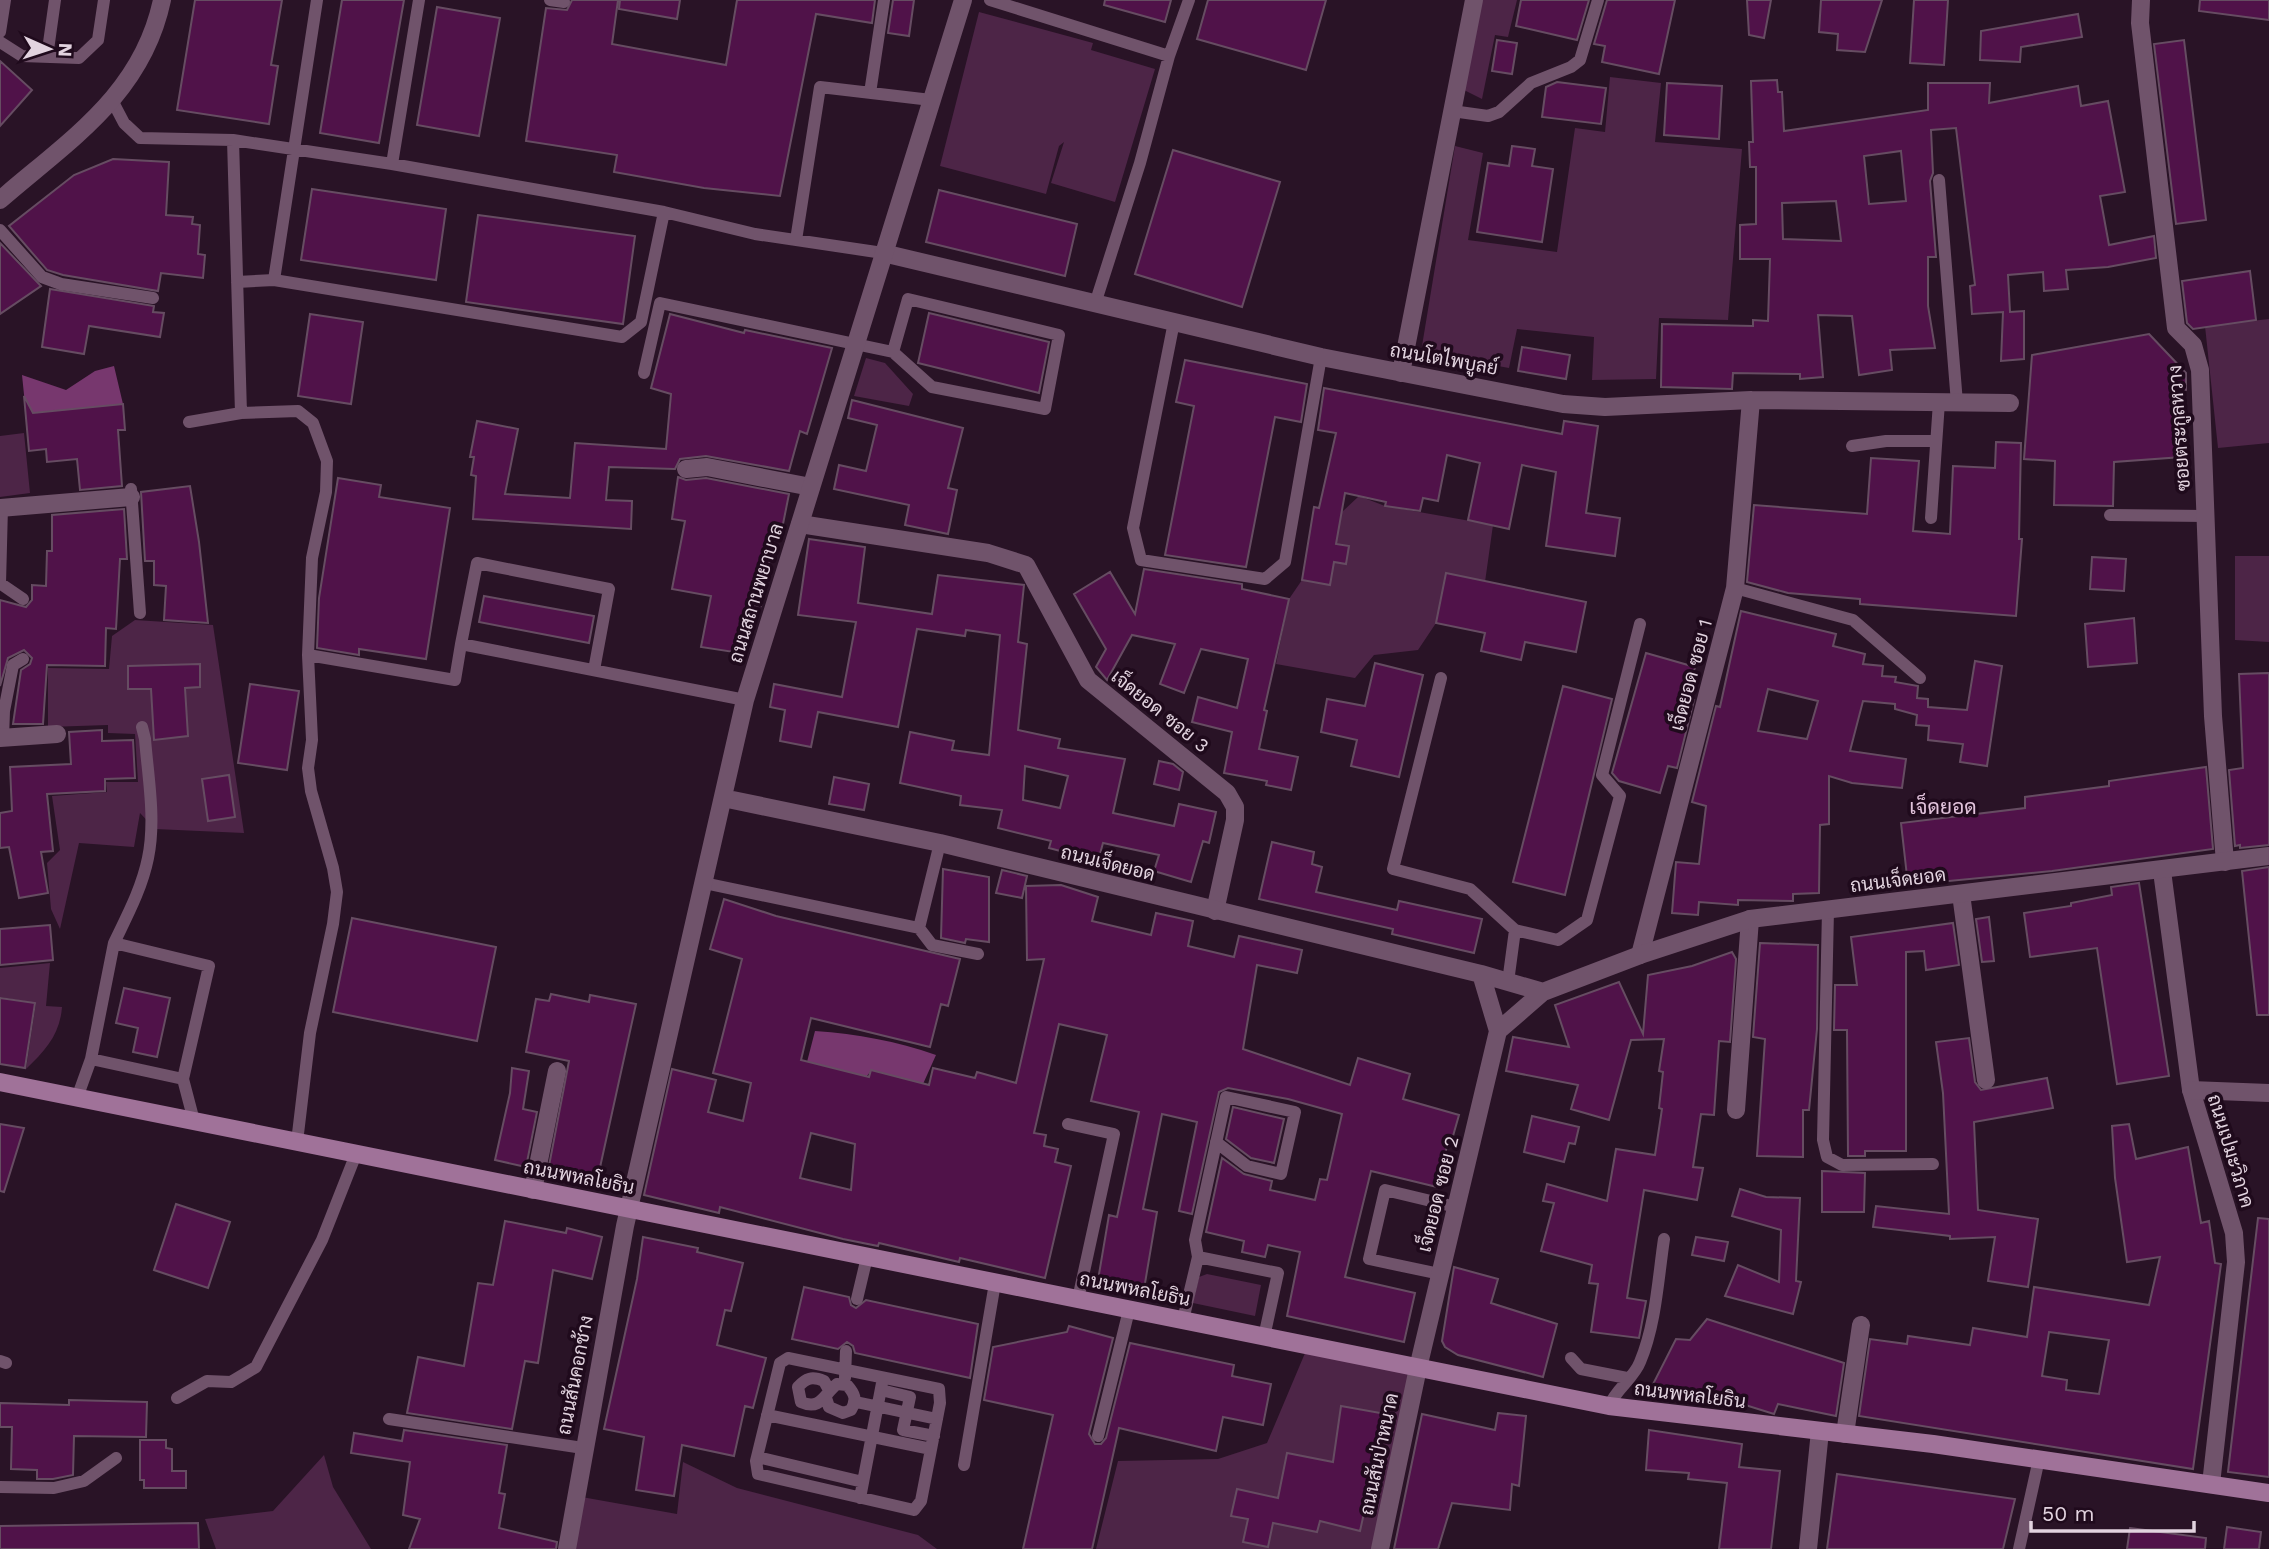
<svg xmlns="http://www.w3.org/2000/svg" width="2269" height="1549" font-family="'Work Sans',Sarabun,sans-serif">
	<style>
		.green { fill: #4d2547 }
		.forest { fill: #77376e }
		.building { fill: #501249; stroke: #664c62; stroke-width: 2; fill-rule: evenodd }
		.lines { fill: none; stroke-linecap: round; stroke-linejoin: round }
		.service { stroke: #70536b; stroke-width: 12 }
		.minor { stroke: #70536b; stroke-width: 18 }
		.tertiary { stroke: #70536b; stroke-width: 18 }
		.secondary { stroke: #a07299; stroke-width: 18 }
		.labels { text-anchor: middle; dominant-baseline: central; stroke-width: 7; stroke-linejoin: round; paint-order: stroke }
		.street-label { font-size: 19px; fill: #e2d3df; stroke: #1f0a1c }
		.neighbourhood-label { font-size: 21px; fill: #e1c2db; stroke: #1f0a1c }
	</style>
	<rect width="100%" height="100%" fill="#291326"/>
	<path class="green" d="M1481,0H1517L1508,37L1495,35L1482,99L1464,90Z
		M979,12L1093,43L1091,50L1155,69L1115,202L1051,183L1064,142L1059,146L1046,194L940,166Z
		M1610,77L1661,83L1655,142L1742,149L1728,320L1659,318L1656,379L1592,380L1594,337L1517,329L1509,368L1421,352L1455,146L1483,153L1468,240L1557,252L1575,128L1605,132Z
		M2269,319V443L2218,448L2205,326Z
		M866,358L885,363L913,394L909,406L854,396Z
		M24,433L30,493L0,497V436Z
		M1359,496L1385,506L1493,525L1485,582L1446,574L1436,623L1418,650L1374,655L1355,678L1276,664L1289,599L1302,580L1330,585L1334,562L1346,564L1349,546L1336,544L1342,512Z
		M2235,556H2269V642L2235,640Z
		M135,620L213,625L244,833L155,829L140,813L134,847L79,843L60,929L51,909L47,863L60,850L52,796L107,792L106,782H138L135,734L108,733V725L48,727V668L109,669L112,636Z
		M50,963L46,1006L62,1007C60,1034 46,1050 26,1069L36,1003L0,997V968Z
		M1207,1274L1261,1285L1255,1316L1193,1303L1199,1277Z
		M1308,1346L1418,1368L1386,1549H1096L1118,1461L1218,1459L1267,1443Z
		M324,1455L333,1487L371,1549H216L205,1519L273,1511Z
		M683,1462L737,1488L918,1535L937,1549H567L576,1496L677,1514Z"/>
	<path class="forest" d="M114,366L123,404L26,414L22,375L66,390L95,371Z
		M815,1031C858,1034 896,1041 936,1055L923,1084L871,1071L866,1077L807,1062Z"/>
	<path class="building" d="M195,0H282L271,65L278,66L269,124L177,110Z
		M342,0H404L379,143L320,133Z
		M572,0H618L612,44L726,65L737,0H875L872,23L816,14L780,196L704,188L614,172L617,155L526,141L546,8L567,10Z
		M620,0H680L677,19L619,9Z
		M893,0H914L909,36L888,33Z
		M1105,0H1171L1165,22L1104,5Z
		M1208,0H1326L1306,70L1197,39Z
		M1521,0H1589L1577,40L1516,26Z
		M1607,0H1675L1659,74L1602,62L1605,46L1594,44Z
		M1747,0H1771L1764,38L1749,35Z
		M1821,0H1882L1865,52L1837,50L1838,34L1819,32Z
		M1914,0H1948L1944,65L1910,63Z
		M2200,0H2269V20L2199,11Z
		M437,7L500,18L479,136L417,125Z
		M2078,14L2082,37L2021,47L2020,62L1980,60L1981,31Z
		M1497,40L1517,43L1512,74L1492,71Z
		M2184,40L2206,220L2176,224L2154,44Z
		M0,61L32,90L0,126Z
		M1777,80L1778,92H1782L1784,131L1928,110V83H1990L1989,103L2078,86L2081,106L2108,101L2125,192L2100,196L2109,245L2154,236L2156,258L2108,267L2066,270L2068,289L2044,291L2043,272L2008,275L2010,312L2024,311V359L2001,361L2003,312L1972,314L1970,286L1975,285L1956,128L1931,130L1933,173L1930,181L1936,257H1928V306L1935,348L1890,350L1892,370L1859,375L1852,316L1818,315L1823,377L1800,379V374L1733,373L1732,389L1661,387L1662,324L1753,326V320L1768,321L1770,259H1740V225L1756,224V167H1750L1749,142H1753L1751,81ZM1901,151L1906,201L1869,204L1864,156ZM1836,201L1841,241L1783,239L1782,203Z
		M1557,82L1606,88L1601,124L1542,117L1546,87Z
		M1667,83L1722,86L1719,139L1664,135Z
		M1512,146L1535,149L1532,166L1553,169L1542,242L1477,232L1488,163L1509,166Z
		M1173,150L1280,182L1242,307L1135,274Z
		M113,159L169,162L166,215L193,217L192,224L200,225L198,254L205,255L203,278L161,273L158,291L63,275L47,270L9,226L74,175Z
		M312,189L446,209L436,280L301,260Z
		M939,190L1077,224L1065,276L926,242Z
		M478,215L635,236L623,324L466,302Z
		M0,243L41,286L0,314Z
		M2250,271L2256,320L2193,329L2187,323L2182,281Z
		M50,289L154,306L153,312L164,313L160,337L89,326L84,354L42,347Z
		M929,313L1049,342L1039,393L918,363Z
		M310,314L363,322L351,404L298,396Z
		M670,314L744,333L745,330L832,348L807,434L800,431L789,471L706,456L680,459L675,469L609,467L606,500L632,501L631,529L473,519L476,476L471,475L474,457H470L477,421L518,429L505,494L570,498L575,443L666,449L671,394L651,388Z
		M2149,334L2186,373V390L2179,394L2182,457L2114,462L2113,506L2054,505L2055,461L2024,459L2032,355Z
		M1522,347L1570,355L1566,379L1518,371Z
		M1185,360L1307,384L1301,422L1275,417L1246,567L1165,555L1194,406L1176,402Z
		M1324,388L1562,434L1564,421L1598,426L1586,513L1620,518L1615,556L1546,546L1556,472L1522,465L1509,529L1468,520L1480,463L1447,455L1438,501L1423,498L1420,511L1385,506L1386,502L1345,493L1336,544L1349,546L1346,564L1334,562L1330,585L1302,580L1314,507L1319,508L1336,433L1318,430Z
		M24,396L33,413L123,404L125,430H118L122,486L80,490L77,459L47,462L46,449L29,451Z
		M852,400L963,428L948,488L957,490L948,534L905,525L909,505L834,489L839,465L866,471L877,425L848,418Z
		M1996,442L2021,443L2019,539H2022L2016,616L1860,604V599L1788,593L1747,582L1754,505L1867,514L1871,458L1919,461L1913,531L1950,534L1953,466L1995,468Z
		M678,477L686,480L706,478L789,494L780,539L774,537L761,606L754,605L740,653L701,647L711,596L672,589L685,521L672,519Z
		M338,478L381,485L379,497L450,508L426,659L359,649V655L317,648L319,598Z
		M190,486L199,542L208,623L164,620L166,586L154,585V561H145L141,492Z
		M124,509L127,559H120L116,629L106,628L105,666L47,665L43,724H13L21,670L30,664L32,658L24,650L8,658L0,686V600L26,607L32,600V585L46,586L47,551H52V515Z
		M809,539L865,547L858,603L932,614L938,575L1024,585L1018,642L1027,644L1018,730L1060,739L1058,748L1125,759L1113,813L1174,826L1179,804L1216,812L1209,843L1203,841L1191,882L1154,871L1159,855L1103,843L1098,861L1049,848L1051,841L998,828L1002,810L960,805L961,796L900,783L910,732L954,741L952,750L989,755L1000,635L966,630L965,636L917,629L898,727L818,712L811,747L780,741L785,710L770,707L774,684L842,697L856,622L798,615ZM1025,766L1068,776L1060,808L1023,800Z
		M2092,557L2126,559L2124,591L2090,589Z
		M1144,569L1242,584V589L1289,599L1264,710L1267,711L1259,749L1298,757L1291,790L1266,785L1267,781L1224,773L1232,732L1192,722L1198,697L1237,708L1248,659L1201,649L1184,693L1160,684L1175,644L1132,635L1107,680L1096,667L1106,649L1074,594L1110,572L1135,614Z
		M1446,573L1586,602L1576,652L1525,642L1521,660L1481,651L1485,633L1436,623Z
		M484,596L594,616L589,643L479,622Z
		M1741,611L1836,634L1833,646L1865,654L1863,664L1883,666L1882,676L1896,677L1895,682L1918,686L1917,698L1928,699V707L1967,710L1975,661L2002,666L1987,766L1960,762L1963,744L1928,740L1929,726L1916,725L1917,715L1895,709V704L1863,701L1850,751L1906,759L1902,788L1852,783L1829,776V824L1820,825L1819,893L1793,894V901L1738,900V905L1699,902L1698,915L1672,913L1676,862L1699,864L1706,806L1692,802L1716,706L1720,707ZM1768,689L1818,701L1807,739L1758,731Z
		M2134,618L2137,663L2088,667L2085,624Z
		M1646,653L1695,667L1687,698L1694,700L1677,768L1668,766L1660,793L1619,781L1612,773Z
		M1375,663L1423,675L1399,777L1351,766L1357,740L1321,732L1327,699L1365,706Z
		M200,664V687L185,688L188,736L154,740L151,689H128V666Z
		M2269,673V845L2240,848V845L2235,846L2229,770L2243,768L2239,674Z
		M250,684L299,691L287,770L238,763Z
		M1563,686L1612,699L1565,895L1513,882Z
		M102,730V741L133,740L135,778L105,779V791L47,794L53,851L41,852L48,893L19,898L9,847L0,848V813L12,811L10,767L71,764L69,732Z
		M1159,761L1173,764L1183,772L1179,790L1154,784Z
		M2206,767L2213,849L2052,871L1908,885L1901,823L2025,808V797L2109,786V781Z
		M229,775L235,817L208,821L202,779Z
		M834,777L869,784L864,810L829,804Z
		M1272,842L1314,852L1312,864L1322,867L1316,892L1397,910L1399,901L1482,919L1474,953L1392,934L1393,929L1259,899Z
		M2269,867V1015H2257L2242,871Z
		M943,869L989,877V942L966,939L965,943L941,938Z
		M1002,870L1027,876L1022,898L996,893Z
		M2139,883L2169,1076L2117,1084L2097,948L2030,957L2024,913L2071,906V903L2112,895L2111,887Z
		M1061,885L1098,897L1092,921L1151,935L1156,913L1193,921L1188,946L1234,957L1239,936L1302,950L1297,973L1257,965L1243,1049L1350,1085L1358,1058L1410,1074L1403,1099L1459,1115L1451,1143L1448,1142L1437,1187L1371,1171L1345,1277L1415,1293L1404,1342L1287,1316L1300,1252L1268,1245L1265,1257L1242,1252L1244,1241L1206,1232L1222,1158L1244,1174L1272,1181L1270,1190L1315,1200L1320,1179L1327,1180L1342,1114L1288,1099L1228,1088L1219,1092L1192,1214L1179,1211L1197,1122L1162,1114L1143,1209L1157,1212L1143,1295L1097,1286L1109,1215L1117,1217L1139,1112L1091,1101L1107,1035L1059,1024L1034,1133L1046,1135L1044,1146L1058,1149L1055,1162L1071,1166L1045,1278L960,1258L959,1262L879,1243L878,1246L843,1239L720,1207L719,1213L644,1195L672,1069L716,1080L708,1112L743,1121L751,1083L713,1073L742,959L710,949L724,899L776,916L960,959L948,1006L941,1004L930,1047L811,1018L801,1060L869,1077L871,1070L929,1085L933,1068L975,1078L977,1072L1016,1083L1044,959L1027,960L1026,886ZM811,1133L855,1144L851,1190L800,1178Z
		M1989,917L1994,961L1982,962L1976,919Z
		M352,918L496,947L477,1041L333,1012Z
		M1953,923L1959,965L1926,970L1924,951L1906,952V1151H1865V1156H1848L1847,1030H1834L1835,985H1857L1851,937Z
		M50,925L53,960L0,965V929Z
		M1760,943L1818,945L1817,1029L1809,1110H1803V1157L1757,1156L1765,1039L1753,1037Z
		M1732,952L1736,959L1730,1042L1719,1041L1714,1115L1701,1114L1693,1167L1703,1168L1697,1200L1644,1190L1627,1298L1646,1301L1639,1338L1591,1332L1598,1284L1589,1283L1592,1265L1541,1251L1554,1203L1543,1201L1547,1184L1607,1201L1616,1149L1655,1155L1662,1109L1659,1108L1663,1072L1659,1071L1664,1039L1631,1040L1609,1120L1571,1109L1578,1085L1506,1071L1513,1037L1569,1047L1555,1005L1619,982L1643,1034L1648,975L1692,966Z
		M124,988L170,998L157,1057L133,1052L138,1028L116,1023Z
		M551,994L589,1002L590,995L636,1004L597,1181L548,1171L569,1061L526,1052L536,999L549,1001Z
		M0,998L35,1003L25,1068L0,1064Z
		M1969,1038L1975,1082L1981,1090L2047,1078L2053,1108L1974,1122L1978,1210L2038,1219L2028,1287L1988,1281L1995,1237L1950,1239V1236L1873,1227L1876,1206L1949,1214L1943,1093L1936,1042Z
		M512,1068L529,1071L523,1109L537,1112L526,1167L495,1160L510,1093Z
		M1233,1107L1284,1119L1274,1163L1251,1158L1226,1139Z
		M1532,1116L1579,1127L1575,1144L1569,1143L1564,1162L1524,1152Z
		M0,1124L24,1128L4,1192L0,1191Z
		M2129,1124L2136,1159L2188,1147L2201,1223L2209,1221L2215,1263L2221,1264L2193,1469L1859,1416L1870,1339L1907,1344L1908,1336L1970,1345L1973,1328L2027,1337L2034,1287L2149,1305L2160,1257L2127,1262L2115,1178L2112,1126ZM2049,1332L2109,1340L2099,1394L2066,1390L2067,1380L2042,1376Z
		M1822,1171L1865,1173L1864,1212H1822Z
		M1740,1189L1766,1197L1800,1198L1796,1281L1801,1282L1793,1314L1725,1296L1738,1265L1779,1282L1781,1230L1732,1216Z
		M176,1204L230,1222L208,1288L154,1270Z
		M2258,1218L2269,1219V1477L2228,1472Z
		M505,1221L566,1233L567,1228L602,1237L592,1279L553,1270L538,1363L525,1361L512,1429L407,1413L418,1357L464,1366L478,1283L493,1285Z
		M643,1237L698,1248L697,1252L743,1263L731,1311L725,1310L717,1345L766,1358L753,1408L745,1406L734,1456L682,1445L674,1496L636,1490L644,1437L604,1429L637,1279Z
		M1696,1237L1728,1242L1724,1261L1692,1255Z
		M1454,1267L1498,1279L1491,1303L1557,1324L1543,1377L1458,1355L1445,1347L1442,1341Z
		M804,1287L849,1297L851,1305L856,1308L866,1300L978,1324L970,1378L855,1353L853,1346L847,1342L838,1349L792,1339Z
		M1707,1319L1844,1363L1836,1416L1778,1404L1774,1414L1723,1398L1648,1394L1676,1339L1690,1340Z
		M1069,1326L1113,1338L1089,1434L1095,1444H1101L1106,1438L1130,1343L1234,1365L1232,1376L1271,1384L1263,1425L1223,1417L1216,1451L1119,1428L1092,1549H1023L1053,1415L984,1400L993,1347L1067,1332Z
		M69,1400L147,1402L146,1437L74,1436L73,1475L53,1479H37V1470L11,1469L12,1427H0V1403L69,1405Z
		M1341,1406L1386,1414L1360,1531L1320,1521L1317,1532L1273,1523L1268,1547L1243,1542L1248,1519L1231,1516L1237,1489L1278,1498L1287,1453L1333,1462Z
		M1498,1413L1526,1416L1519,1486L1512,1484L1510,1510L1452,1503L1438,1549H1394L1422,1414L1495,1430Z
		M404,1430L507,1445L499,1493L505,1494L499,1528L557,1542L556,1549H409L420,1519L403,1515L410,1462L351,1453L354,1433L402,1441Z
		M1649,1430L1742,1444L1739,1467L1780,1471L1771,1549H1719L1727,1483L1688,1479L1689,1473L1646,1470Z
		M140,1440H166V1448L172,1449V1471H186V1488H144V1480H140Z
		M1837,1474L2015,1499L2003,1549H1827Z
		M198,1523L199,1549H0V1526Z
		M2227,1527L2261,1532L2259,1549H2224Z
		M2130,1528L2206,1538L2205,1549H2127Z"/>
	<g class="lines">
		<path class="service" d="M550,0L564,2
			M990,0L1169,56L1189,0
			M0,32L5,0
			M0,42L22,56L79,58L98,40L104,0
			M47,57L55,0
			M870,93L884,0
			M113,102L124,123L140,138L233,140L392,164L664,212L755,234L883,253
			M1452,111L1488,116L1499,112L1531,83L1571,67L1580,60L1598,0
			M233,140L241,413
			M392,164L419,0
			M1939,180L1957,403
			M0,230L42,277L61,284L153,298
			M796,240L820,87L931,100
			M274,280L317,0
			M237,282L274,280L622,337L641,322L664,212
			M1095,304L1140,163L1169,56
			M1174,322L1133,528L1141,560L1265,579L1285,562L1321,357
			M644,373L660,303L893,352L932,387L1045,409L1059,335L908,299L893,352
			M189,422L241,413L298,411L313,423L327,461L326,492L312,558L308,655L312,740L308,768L311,791L333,868L337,892L333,924L310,1033L297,1142
			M1852,446L1886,441H1936
			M131,489L140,613
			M2110,515L2206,516
			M1931,518L1939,402
			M0,584L2,507
			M1,584L23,599
			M1735,588L1853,620L1920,678
			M461,644L477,563L609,589L594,670
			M308,655L455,680L461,644L745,700
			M1441,678L1393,869L1470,889L1515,930L1558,940L1587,920L1620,796L1602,775L1640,624
			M3,738L4,711L13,665L23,659
			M704,883L919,928L932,945L978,954
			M1828,910L1823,1140L1827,1157L1842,1165L1933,1164
			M919,928L940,843
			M114,943C127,916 142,888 148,858C156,820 148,777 145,739L142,727
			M1508,982L1515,930
			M91,1059L183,1079
			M77,1098L91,1059L114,943L209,966L183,1079L194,1121
			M1068,1124L1114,1134L1078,1299
			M1198,1257L1195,1240L1226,1097L1295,1112L1281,1174L1247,1166L1216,1142
			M1440,1274L1369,1259L1385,1190L1456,1207
			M857,1299L867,1257
			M1183,1320L1198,1257L1278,1273L1264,1337
			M788,1358L939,1389L940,1403L921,1501L914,1510L758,1474L756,1461L780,1363Z
			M1571,1358L1581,1369L1627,1378
			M0,1361L6,1363
			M845,1378L846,1351
			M881,1390L910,1397L903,1430L934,1436
			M177,1398L207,1381L231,1382L256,1367L322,1240L356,1154
			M826,1398L829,1407L843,1413L851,1410C857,1399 855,1394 847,1385L837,1384C824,1394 821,1411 801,1402L798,1387C806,1378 812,1376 824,1381L829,1390
			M856,1402L937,1419
			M1609,1406C1616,1389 1634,1378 1640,1362C1656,1324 1658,1279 1664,1239
			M767,1415L931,1449
			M389,1419L583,1448
			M1098,1436L1129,1310
			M757,1457L863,1482
			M964,1465L995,1283
			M0,1487L54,1488L84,1481L116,1458
			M860,1498L883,1378
			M2019,1549L2039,1459"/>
		<path class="minor" d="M2141,0L2140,23L2176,328L2193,345L2200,370L2213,716L2225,862
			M883,253L1321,357L1563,404L1605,407L1751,400L2010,403
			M1401,373L1474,0
			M686,469L707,467L811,487
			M0,508L131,497
			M800,524L988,553L1026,565L1088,680L1227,793L1235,807V820L1215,911
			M0,738L57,734
			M2162,871L2191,1090L2234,1233L2236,1262L2211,1484
			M1961,894L1986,1080
			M1640,955L1735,588L1751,400
			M1736,1110L1750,919
			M533,1190L557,1071
			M1845,1434L1861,1325
			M1380,1549L1418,1368"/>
		<path class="tertiary" d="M0,200C69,140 142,95 162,0
			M723,798L940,843L1481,974L1543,992
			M1481,974L1498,1031
			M1498,1031L1543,992L1640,955L1750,919L2269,856
			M2191,1090L2269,1093
			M1418,1368L1498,1031
			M567,1549L625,1226L745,700L963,0
			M1808,1549L1820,1431"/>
		<path class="secondary" d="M0,1082L1609,1406L1933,1444L2269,1493"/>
	</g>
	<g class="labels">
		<g class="street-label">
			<text transform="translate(1444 359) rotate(10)">ถนนโตไพบูลย์</text>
			<text transform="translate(2179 428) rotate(-94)">ซอยตระกูลหวาง</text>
			<text transform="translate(756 593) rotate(-73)">ถนนสถานพยาบาล</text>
			<text transform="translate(1691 675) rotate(-75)">เจ็ดยอด ซอย 1</text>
			<text transform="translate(1160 711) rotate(39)">เจ็ดยอด ซอย 3</text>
			<text transform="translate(1108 863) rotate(14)">ถนนเจ็ดยอด</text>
			<text transform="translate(1898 880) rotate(-7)">ถนนเจ็ดยอด</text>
			<text transform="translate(2231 1151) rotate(73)">ถนนเปมะวิภาค</text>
			<text transform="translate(579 1177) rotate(11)">ถนนพหลโยธิน</text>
			<text transform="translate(1438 1194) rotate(-76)">เจ็ดยอด ซอย 2</text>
			<text transform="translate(1135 1289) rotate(11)">ถนนพหลโยธิน</text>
			<text transform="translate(575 1375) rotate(-79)">ถนนสันคอกช้าง</text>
			<text transform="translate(1690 1395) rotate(7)">ถนนพหลโยธิน</text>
			<text transform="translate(1379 1454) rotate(-78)">ถนนสันป่าหนาด</text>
		</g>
		<g class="neighbourhood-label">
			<text x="1943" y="806">เจ็ดยอด</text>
		</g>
	</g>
	<g transform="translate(49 49) rotate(93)" stroke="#1f0a1c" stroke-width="5" paint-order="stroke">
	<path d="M0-5L12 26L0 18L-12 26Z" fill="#e2d3df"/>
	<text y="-10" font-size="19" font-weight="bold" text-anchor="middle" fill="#e2d3df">N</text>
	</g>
	<path d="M2031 1521v10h163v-10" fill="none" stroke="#e2d3df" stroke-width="3.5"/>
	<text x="2042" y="1521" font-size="21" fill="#e2d3df" stroke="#1f0a1c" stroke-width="5" paint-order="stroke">50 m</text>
</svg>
